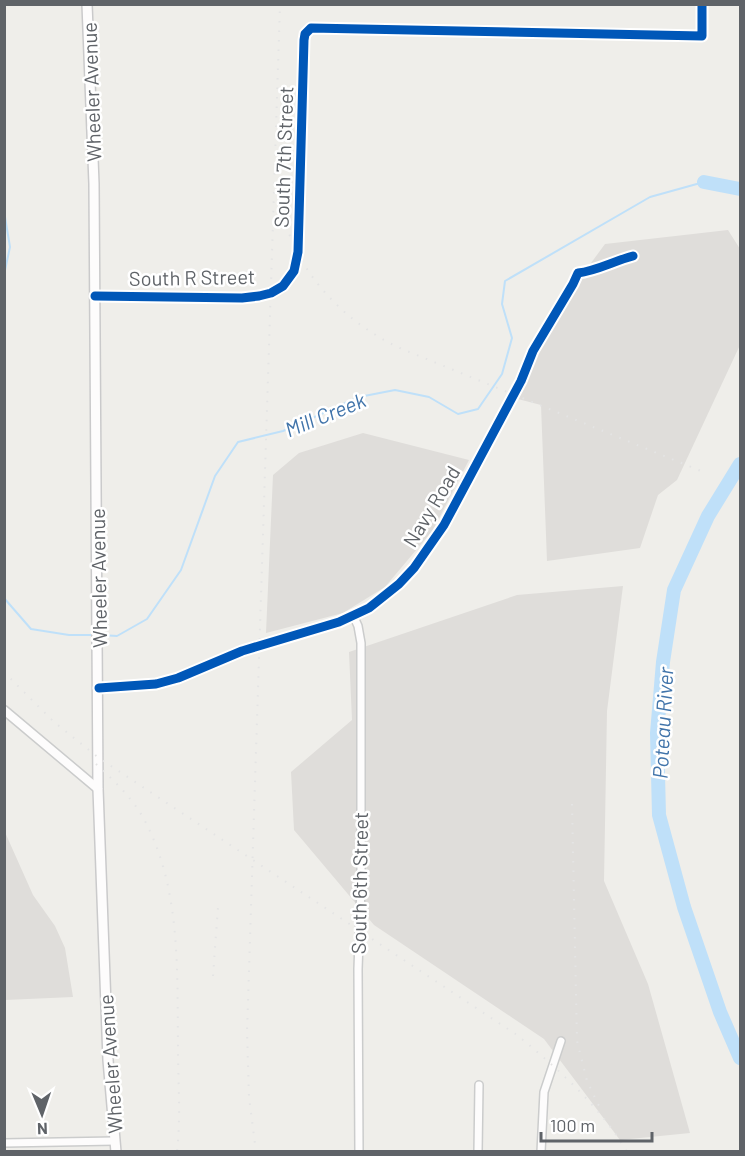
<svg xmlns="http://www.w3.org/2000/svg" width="745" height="1156" font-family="Barlow,sans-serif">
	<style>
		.industrial { fill: #dfddda }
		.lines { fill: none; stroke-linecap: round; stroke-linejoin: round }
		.stream { stroke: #bfe0f9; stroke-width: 2 }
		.river { stroke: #bfe0f9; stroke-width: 14 }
		.minor-casing { stroke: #cbcccc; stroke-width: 10 }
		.tertiary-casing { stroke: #cbcccc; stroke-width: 11 }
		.secondary-casing { stroke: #cacacb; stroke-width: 12 }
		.minor { stroke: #fdfcfc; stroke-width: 7 }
		.tertiary { stroke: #fdfcfc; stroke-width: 8 }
		.secondary { stroke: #fdfcfc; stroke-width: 9 }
		.rail { stroke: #e4e4e4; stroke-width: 2; stroke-dasharray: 1.5 8; stroke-linecap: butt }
		.cycleway-casing { stroke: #fff; stroke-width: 13 }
		.cycleway { stroke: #0057b8; stroke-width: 9 }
		.labels { text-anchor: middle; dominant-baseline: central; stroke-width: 5; stroke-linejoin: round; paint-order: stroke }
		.street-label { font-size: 20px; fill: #5f6368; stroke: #fff }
		.water-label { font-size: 21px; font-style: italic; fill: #4174aa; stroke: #fff }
	</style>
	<rect width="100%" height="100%" fill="#efeeea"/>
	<path class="industrial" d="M728,230L740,249V345L677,480L658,495L640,548L547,561L541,405L514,398L552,316L605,244Z
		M363,433L469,460L433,530L385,587L343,613L266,633L273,475L299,453Z
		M623,586L607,711L604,881L648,984L690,1133L620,1140L544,1039L374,925L294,830L291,772L352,720L349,652L517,595Z
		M4,830L33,895L55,926L65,948L73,997L5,1000Z"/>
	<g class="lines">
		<path class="stream" d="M4,211L10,247L4,275
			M4,598L31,629L69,635H95
			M101,635L117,636L147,619L181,570L215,476L238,442L283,431L359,397L395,390L429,397L458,414L478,409L502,374L512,338L502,304L505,281L650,197L704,182"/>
		<path class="river" d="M704,182L740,189
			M740,464L708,516L674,590L663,662L657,733L659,815L684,907L720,1012L740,1058"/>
		<g class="minor-casing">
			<path id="minor" d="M95,296L242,298L259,296L271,293L283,286L294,271L298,252L304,40L305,34L311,28L702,36V4
				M353,615L358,626L361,643V886L358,969L359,1152
				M99,688L156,684L178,678L242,651L339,622L369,608L399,584L414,568L444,525L521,381L533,351L573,284L578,273C596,271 614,261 633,256
				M4,1143L115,1141
				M478,1152L479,1085
				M541,1152L544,1092L561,1041"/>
		</g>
		<g class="tertiary-casing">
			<path id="tertiary" d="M4,710L98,789"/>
		</g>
		<g class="secondary-casing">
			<path id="secondary" d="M87,4L94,184L98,789L108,1060L116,1152"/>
		</g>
		<use href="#minor" class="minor"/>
		<use href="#tertiary" class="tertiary"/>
		<use href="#secondary" class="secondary"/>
		<path class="rail" d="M280,198C289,266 342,322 402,349L701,471
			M4,672L54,722L99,758L517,1035C556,1067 602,1108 627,1152
			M96,764C115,782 134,799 146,823C181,891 177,972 178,1047C178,1081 181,1117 177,1152
			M572,804L577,1041L587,1081L599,1106
			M213,976L218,907
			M256,1152L249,1097L247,1032L280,4"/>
		<g class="cycleway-casing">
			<path id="cycleway" d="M95,296L242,298L259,296L271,293L283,286L294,271L298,252L304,40L305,34L311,28L702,36V4
				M99,688L156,684L178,678L242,651L339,622L369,608L399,584L414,568L444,525L521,381L533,351L573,284L578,273C596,271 614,261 633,256"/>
		</g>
		<use href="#cycleway" class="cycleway"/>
	</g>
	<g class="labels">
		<g class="street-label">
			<text transform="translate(91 92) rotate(-92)">Wheeler Avenue</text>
			<text transform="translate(283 157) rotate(-88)">South 7th Street</text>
			<text transform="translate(192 277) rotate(-1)">South R Street</text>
			<text transform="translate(431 506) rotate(-59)">Navy Road</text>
			<text transform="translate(98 578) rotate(-91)">Wheeler Avenue</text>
			<text transform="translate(359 883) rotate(-89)">South 6th Street</text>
			<text transform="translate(110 1064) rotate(-94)">Wheeler Avenue</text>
		</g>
		<g class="water-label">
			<text transform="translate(325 414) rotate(-22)">Mill Creek</text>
			<text transform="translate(662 723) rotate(-87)">Poteau River</text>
		</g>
	</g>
	<rect width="745" height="1156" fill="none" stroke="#5f6368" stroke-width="12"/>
	<g transform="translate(42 1114) rotate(178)" stroke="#ffffff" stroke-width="4.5" paint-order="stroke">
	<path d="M0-4.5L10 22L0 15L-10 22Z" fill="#5f6368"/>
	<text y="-9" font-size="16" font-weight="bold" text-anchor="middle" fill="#5f6368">N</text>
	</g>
	<path d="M541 1132v9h111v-9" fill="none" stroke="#5f6368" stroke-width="3"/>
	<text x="550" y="1132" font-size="18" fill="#5f6368" stroke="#ffffff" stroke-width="4.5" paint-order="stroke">100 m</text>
</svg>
